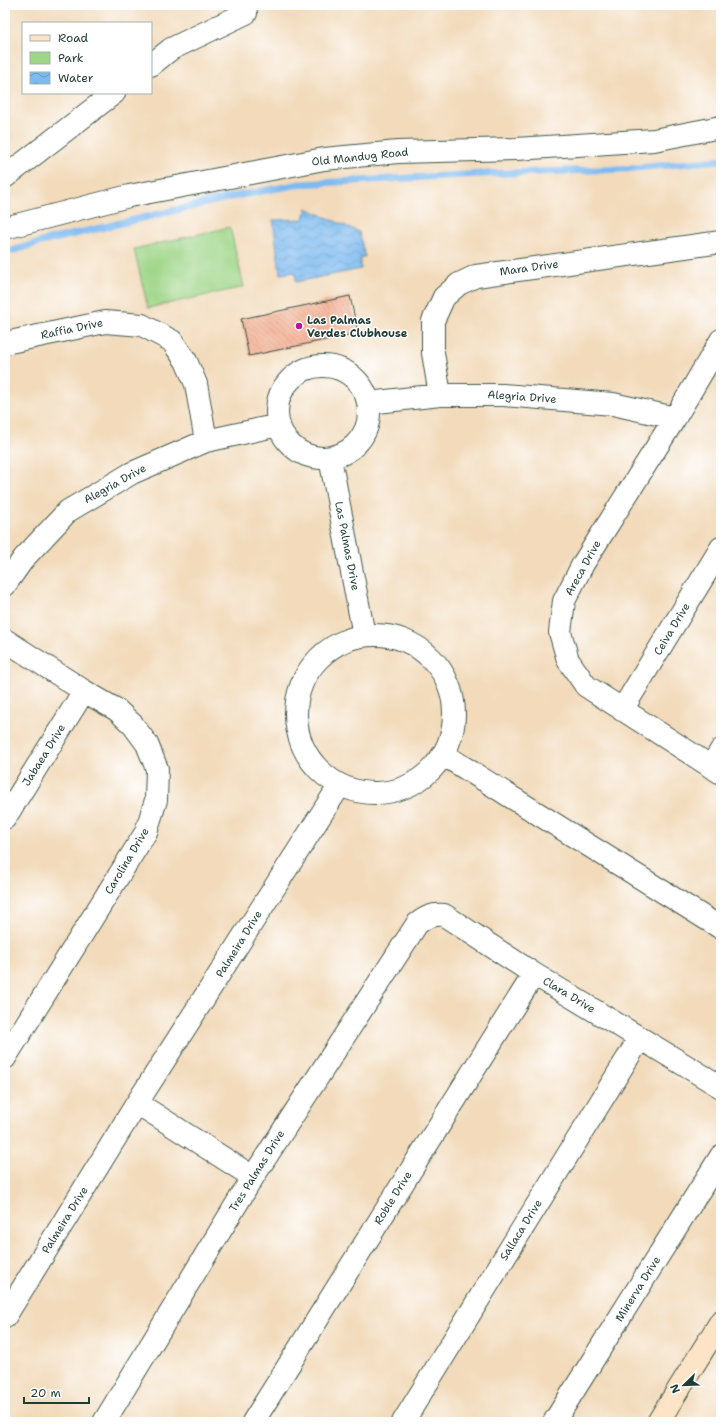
<svg xmlns="http://www.w3.org/2000/svg" width="726" height="1427" font-family="'Shantell Sans',sans-serif">
	<style>
		.green { fill: #9ed587; stroke: #5e895e }
		.water { fill: url(#water-waves); stroke: #4e7c92 }
		.lines { fill: none; stroke-linecap: round; stroke-linejoin: round }
		.stream { stroke: #7dbaf0; stroke-width: 7 }
		.building { fill: url(#building-back-hatch) }
		.street-casing { stroke: #3f5548; stroke-width: 24 }
		.secondary-casing { stroke: #3f5548; stroke-width: 24 }
		.street { stroke: #fff; stroke-width: 22 }
		.secondary { stroke: #fee4c6; stroke-width: 22 }
		.poi-dot { fill: #b5179e; stroke: #fff; stroke-width: 1.5 }
		.labels { text-anchor: middle; dominant-baseline: central; stroke-width: 3; stroke-linejoin: round; paint-order: stroke }
		.street-label { font-size: 11px; fill: #1f3d34; stroke: #fff }
		.poi-label { font-size: 11px; font-weight: bold; fill: #1f3d34; stroke: #fff; text-anchor: start }
	</style>
	<defs>
		<pattern id="water-waves" width="16" height="10" patternUnits="userSpaceOnUse"><rect width="16" height="10" fill="#7dbaf0"/><path d="M0 5q4-4 8 0t8 0" fill="none" stroke="#6698c3"/></pattern>
		<pattern id="building-back-hatch" width="6" height="6" patternUnits="userSpaceOnUse"><rect width="6" height="6" fill="#f4ad8e"/><path d="M-1 5l2 2M0 0l6 6M5-1l2 2" fill="none" stroke="#c58e75"/></pattern>
	</defs>
	<rect width="100%" height="100%" fill="#fff"/>
	<filter id="ink" filterUnits="userSpaceOnUse"><feTurbulence type="fractalNoise" baseFrequency=".025" numOctaves="2"/><feDisplacementMap in="SourceGraphic" scale="8" xChannelSelector="R" yChannelSelector="G"/><feConvolveMatrix kernelMatrix="1 2 1 2 8 2 1 2 1" color-interpolation-filters="sRGB"/></filter>
	<filter id="wash" filterUnits="userSpaceOnUse"><feTurbulence type="fractalNoise" baseFrequency=".012" numOctaves="4" result="noise"/><feDisplacementMap in="SourceGraphic" scale="16" xChannelSelector="R" yChannelSelector="G"/><feGaussianBlur stdDeviation="0.9" result="paint"/><feColorMatrix in="noise" values="0 0 0 0 0 0 0 0 0 0 0 0 0 0 0 0 0 1.4 0 .05"/><feComposite in="paint" operator="in"/></filter>
	<g filter="url(#wash)">
		<rect width="100%" height="100%" fill="#f2daba"/>
		<path class="green" d="M230,227L244,287L148,308L134,249Z"/>
		<path class="water" d="M306,208L359,232L365,257L360,258L361,269L296,282L295,272L280,274L273,220L304,219Z"/>
		<g class="lines">
			<path class="stream" d="M5,253L41,242L231,197L300,184L482,174L625,169L721,160"/>
		</g>
		<g id="blocks">
			<path class="building" d="M350,296L358,333L249,356L241,319Z"/>
		</g>
	</g>
	<g filter="url(#ink)">
		<use href="#blocks" fill-opacity="0" stroke="#3f5548" stroke-width="1"/>
		<g class="lines">
			<g class="street-casing">
				<path id="street" d="M151,65L171,49L246,13
					M5,177L114,93
					M5,228L129,196L324,159L398,152L516,149L654,140L721,127
					M721,340L675,418L583,564L564,601L560,632L568,660L586,686L721,773
					M5,343L105,322L142,325L172,341L186,361L196,384L206,441
					M277 412a46 46 0 1 1 92 0a46 46 0 1 1-92 0Z
					M440,395L433,353V321L444,297L459,284L476,276L721,242
					M368,403L440,395H503L613,404L675,418
					M330,458L364,635
					M5,585L24,558L68,511L132,473L206,441L279,425
					M296 714a79 79 0 1 1 158 0a79 79 0 1 1-158 0Z
					M5,640L84,691L117,710L133,725L147,744L157,769L156,800L146,832L5,1058
					M622,710L721,548
					M444,755L721,928
					M711,767L721,750
					M5,818L84,691
					M137,1103L253,1177
					M5,1317L137,1103L340,785
					M104,1422L253,1177L417,924C426,917 432,914 444,915L534,974L721,1087
					M253,1422L534,974
					M403,1422L640,1038
					M554,1422L721,1156"/>
			</g>
			<g class="secondary-casing">
				<path id="secondary" d="M658,1422L721,1321"/>
			</g>
			<use href="#street" class="street"/>
			<use href="#secondary" class="secondary"/>
		</g>
	</g>
	<circle class="poi-dot" cx="299" cy="326" r="4"/>
	<g class="labels">
		<g class="street-label">
			<text transform="translate(360 157) rotate(-6)">Old Mandug Road</text>
			<text transform="translate(529 268) rotate(-8)">Mara Drive</text>
			<text transform="translate(72 329) rotate(-12)">Raffia Drive</text>
			<text transform="translate(522 397) rotate(4)">Alegria Drive</text>
			<text transform="translate(115 484) rotate(-29)">Alegria Drive</text>
			<text transform="translate(347 546) rotate(79)">Las Palmas Drive</text>
			<text transform="translate(583 568) rotate(-61)">Areca Drive</text>
			<text transform="translate(672 629) rotate(-59)">Ceiva Drive</text>
			<text transform="translate(44 755) rotate(-58)">Jabaea Drive</text>
			<text transform="translate(127 861) rotate(-59)">Carolina Drive</text>
			<text transform="translate(239 944) rotate(-58)">Palmeira Drive</text>
			<text transform="translate(569 995) rotate(31)">Clara Drive</text>
			<text transform="translate(257 1171) rotate(-58)">Tres Palmas Drive</text>
			<text transform="translate(393 1198) rotate(-58)">Roble Drive</text>
			<text transform="translate(65 1220) rotate(-58)">Palmeira Drive</text>
			<text transform="translate(521 1230) rotate(-58)">Sallaca Drive</text>
			<text transform="translate(638 1289) rotate(-58)">Minerva Drive</text>
		</g>
		<g class="poi-label">
			<text x="307" y="320">Las Palmas<tspan x="307" dy="13">Verdes Clubhouse</tspan></text>
		</g>
	</g>
	<rect width="726" height="1427" fill="none" stroke="#fff" stroke-width="20"/>
	<rect x="22" y="22" width="130" height="72" fill="#ffffff" stroke="#a5b1ae"/>
	<rect x="30" y="35" width="20" height="6" fill="#fee4c6" stroke="#a5b1ae"/>
	<text x="58" y="42" font-size="12" fill="#1f3d34">Road</text>
	<rect x="30" y="52" width="20" height="12" fill="#9ed587" stroke="#a5b1ae"/>
	<text x="58" y="62" font-size="12" fill="#1f3d34">Park</text>
	<rect x="30" y="72" width="20" height="12" fill="url(#water-waves)" stroke="#a5b1ae"/>
	<text x="58" y="82" font-size="12" fill="#1f3d34">Water</text>
	<g transform="translate(684 1385) rotate(247)" stroke="#ffffff" stroke-width="3" paint-order="stroke">
	<path d="M0-3L7 15L0 10L-7 15Z" fill="#1f3d34"/>
	<text y="-6" font-size="11" font-weight="bold" text-anchor="middle" fill="#1f3d34">N</text>
	</g>
	<path d="M24 1397v6h65v-6" fill="none" stroke="#1f3d34" stroke-width="2"/>
	<text x="30" y="1397" font-size="12" fill="#1f3d34" stroke="#ffffff" stroke-width="3" paint-order="stroke">20 m</text>
</svg>
